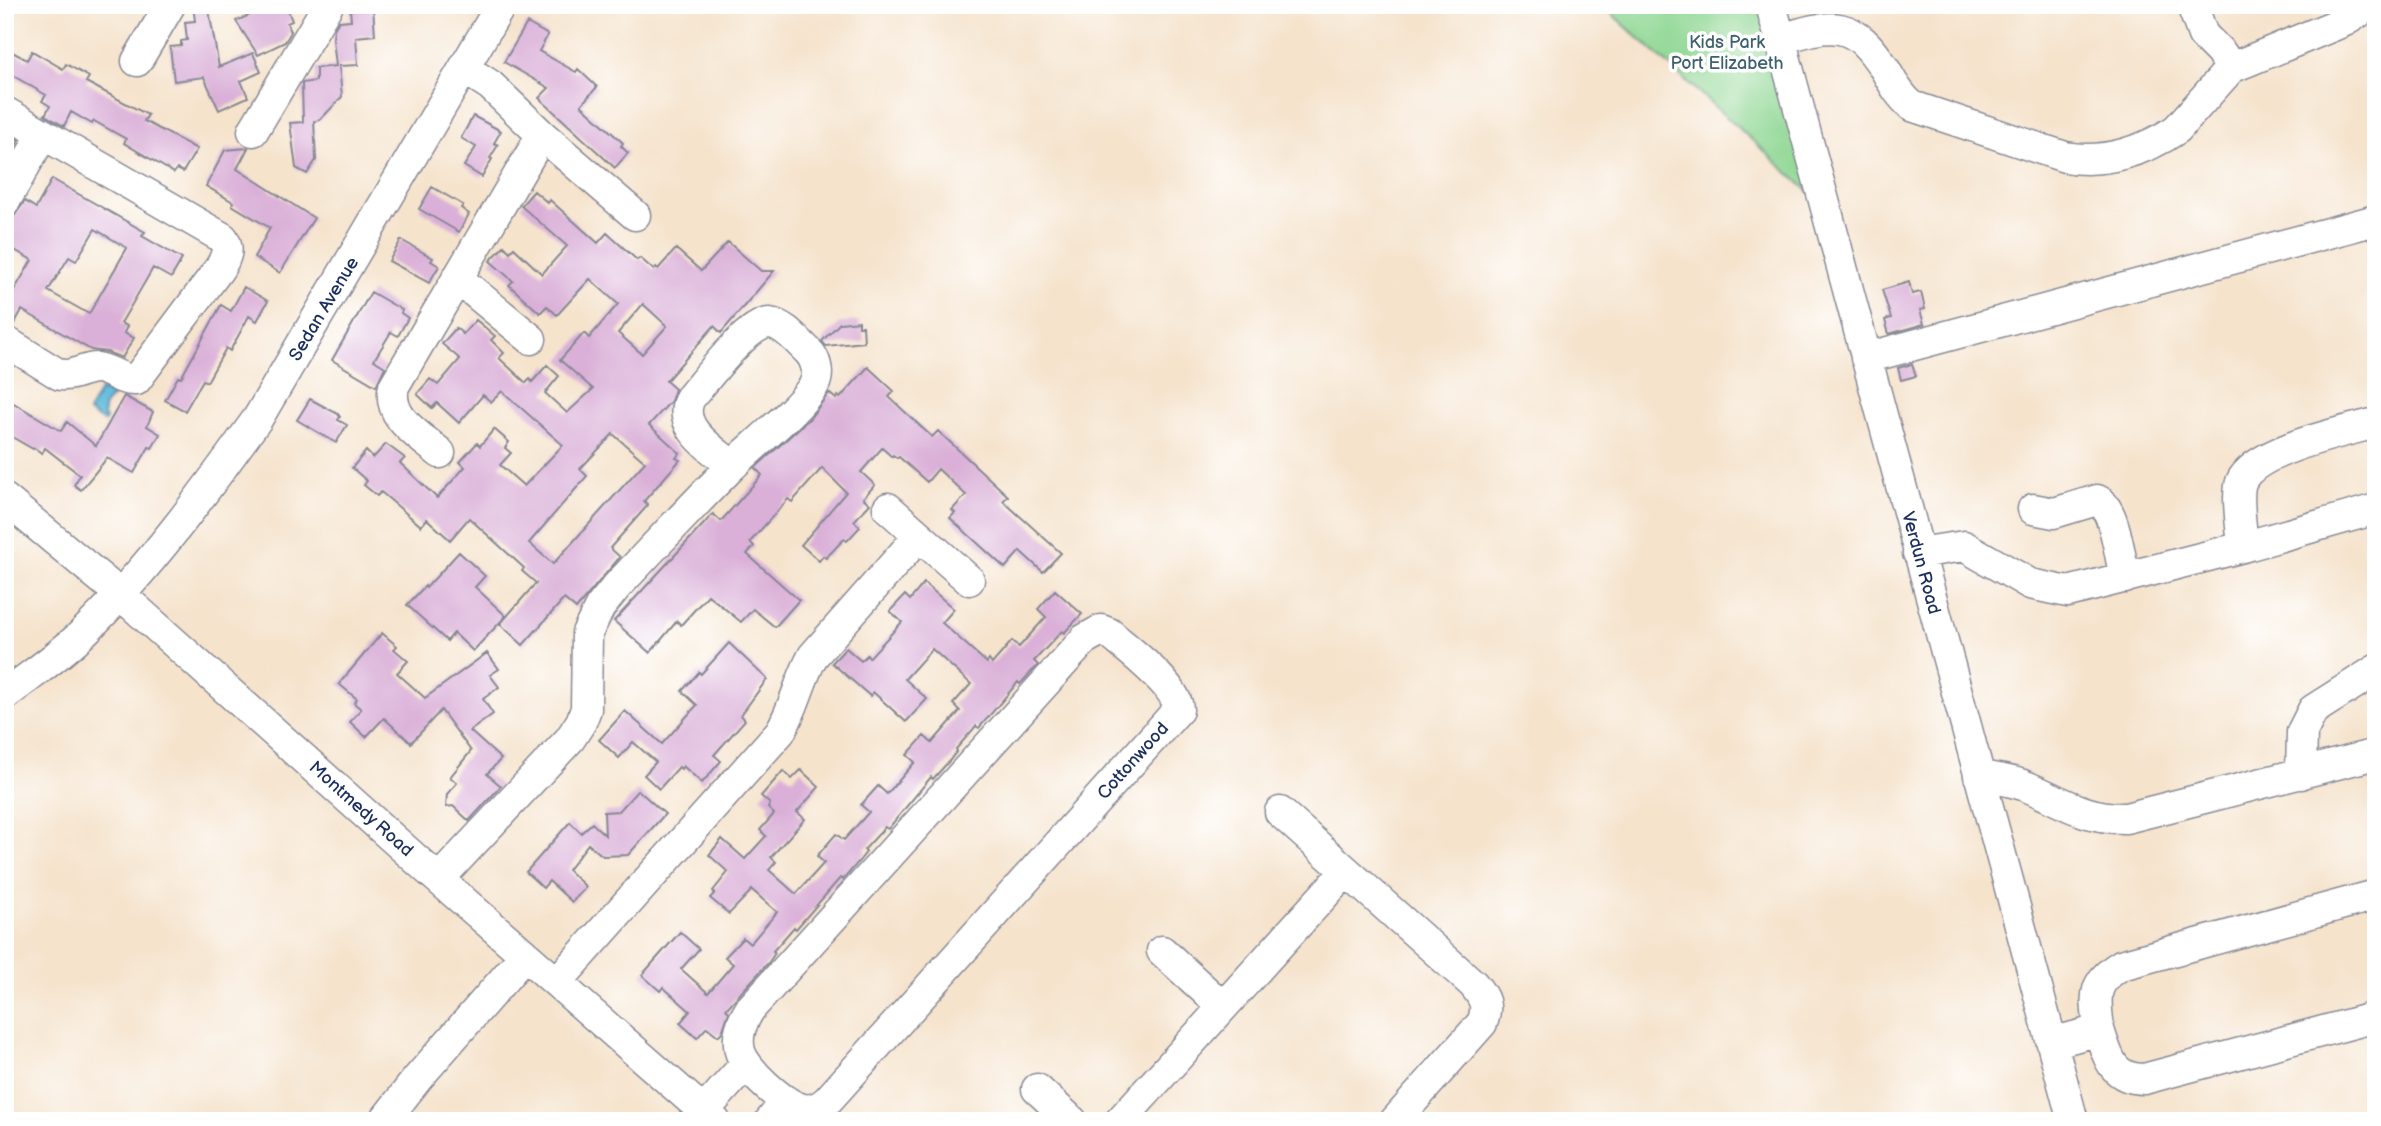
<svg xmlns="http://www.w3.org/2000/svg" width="2381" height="1126" font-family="'Balsamiq Sans',sans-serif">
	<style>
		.green { fill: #8dd691; stroke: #548278; stroke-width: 2 }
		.water { fill: #5bbad9; stroke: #3b749c; stroke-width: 2 }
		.building { fill: #dab0d8; fill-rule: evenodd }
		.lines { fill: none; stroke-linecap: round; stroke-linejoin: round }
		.minor-casing { stroke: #888995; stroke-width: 33 }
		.minor { stroke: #fff; stroke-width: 30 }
		.labels { text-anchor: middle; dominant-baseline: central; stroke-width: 7; stroke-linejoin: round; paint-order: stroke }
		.park-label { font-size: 18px; fill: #3d616d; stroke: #fff }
		.street-label { font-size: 18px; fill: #1b2f5e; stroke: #fff }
	</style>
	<rect width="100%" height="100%" fill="#fff"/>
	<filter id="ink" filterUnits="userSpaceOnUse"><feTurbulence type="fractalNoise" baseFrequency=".0143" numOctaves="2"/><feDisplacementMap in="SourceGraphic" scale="14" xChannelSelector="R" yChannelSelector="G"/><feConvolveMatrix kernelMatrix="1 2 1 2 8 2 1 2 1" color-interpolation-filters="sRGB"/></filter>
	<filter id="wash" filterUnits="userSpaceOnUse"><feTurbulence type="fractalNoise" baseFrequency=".00686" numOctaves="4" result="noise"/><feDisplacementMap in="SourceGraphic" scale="28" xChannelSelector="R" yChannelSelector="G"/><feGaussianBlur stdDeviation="1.57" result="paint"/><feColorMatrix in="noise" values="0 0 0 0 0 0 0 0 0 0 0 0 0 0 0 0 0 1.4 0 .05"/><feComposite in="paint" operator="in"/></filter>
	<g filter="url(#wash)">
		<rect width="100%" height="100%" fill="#f5e3cc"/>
		<path class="green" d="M1602,5H1763L1814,196Z"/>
		<path class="water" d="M101,389L113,396L105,404L103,416L106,419L104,422L88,412Z"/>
		<g id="blocks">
			<path class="building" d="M193,5H208L219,67L253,53L261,72L241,81L248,97L219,110L204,77L174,81L170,47L181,46V41L187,40L185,22L195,21Z
				M274,5H286L292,21L287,23L291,32L285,42L258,55L236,21Z
				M373,7L375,35L356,37L358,65L339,66L342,97L320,120L314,121L316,160L307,174L296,168L290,123L303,122L302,83L316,81V68L336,66L333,39L334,29L339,21L351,20L350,10Z
				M527,23L548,35L539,51L576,72L578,69L597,87L581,105L623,143L621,146L628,153L615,168L539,98L549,88L504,62Z
				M5,48L27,60L32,51L63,69L66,64L89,77L86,82L148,115L144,121L197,149L183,172L177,169L174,173L124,143L126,139L94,121L92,124L71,112L64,126L45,115L50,106L42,101L46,95L5,71Z
				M473,116L501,131L494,143L498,145L490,158L492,159L482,177L464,166L476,147L461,138Z
				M11,136L19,140L5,165V146Z
				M248,148L237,169L314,218L280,273L254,257L270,228L232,205L233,202L206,186L225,150Z
				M52,179L145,232L142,236L182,259L171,278L153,268L121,323L127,326L124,333L134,338L122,358L107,352L91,350L22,310L13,326L5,324V306L32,260L6,245L11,235L5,231V218L14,216L25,201L36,208ZM95,229L127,248L89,314L48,291L69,257L76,261Z
				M432,187L463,205L461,208L469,214L459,232L419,209Z
				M534,191L548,203L550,200L598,243L607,233L637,260L640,258L654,270L656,267L658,269L676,249L701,271L728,242L761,271H774L721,333L714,326L666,381L675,389L671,401L649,425L680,453L676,458L680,460L644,501L648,505L610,548L620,557L576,609L564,599L523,645L500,624L536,583L522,571L524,568L469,518L450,540L427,519L421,526L381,492L377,496L364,485L367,481L352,468L366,451L373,458L386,444L405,458L400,463L437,498L465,467L460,462L477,443L480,446L494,429L509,442L505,448L511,453L500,465L524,486L563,445L502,391L491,402L483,395L459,423L437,403L432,408L417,394L430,379L438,385L460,359L442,344L456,328L463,334L476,320L495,336L491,340L504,353L499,358L526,383L530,379L532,382L547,365L559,376L545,393L567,413L593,389L560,360L584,333L589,338L618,304L590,279L557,315L547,306L540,313L509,285L513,281L490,261L504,246L510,252L514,248L542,274L567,246L521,206ZM643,304L667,326L642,354L618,333ZM613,434L645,462L553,564L529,543L587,476L580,469Z
				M401,240L433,258L431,261L439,266L429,283L389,261Z
				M1909,282L1912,294L1921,292L1925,309L1920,310L1924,324L1889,334L1885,320L1891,318L1882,290Z
				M244,287L268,301L257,321L249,316L230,351L226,348L207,382L203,380L185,411L165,400L178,377L181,378L221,305L231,311Z
				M371,292L402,310L401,313L408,318L398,336L391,332L374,360L385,367L376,386L332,360Z
				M859,321V326H863L864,342L826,346L822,341L840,323Z
				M1912,364L1916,376L1901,380L1898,368Z
				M868,367L894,391L889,397L932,437L938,431L1008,496L1003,501L1061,553L1043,572L1020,551L1005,568L950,518L955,513L952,510L966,495L938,469L927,482L899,457L897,458L893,455L892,457L882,448L861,472L875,485L863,498L870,504L854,521L860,527L847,541L844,539L826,558L823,556L819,561L801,545L846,492L822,468L792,502L788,499L750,542L754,546L747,554L799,600L775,627L753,609L741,622L708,595L681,625L677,621L650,653L614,621L713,514L721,521L762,475L755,468L810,418L829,393L836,399L838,396L840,398Z
				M124,396L153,412L147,426L160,434L152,448L149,447L134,473L107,458L81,490L74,485L80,475L45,448L42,453L34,448L33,449L5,433V398L61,431L67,422L96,446Z
				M310,399L338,414L340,417L338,420L347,425L336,443L297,420Z
				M459,552L485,576L475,587L506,616L473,651L454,633L447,641L407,605L425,586L426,588Z
				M924,583L954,609L942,623L987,663L989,660L992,664L1012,641L1019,647L1046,617L1038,609L1055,590L1082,614L1064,633L1062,631L1034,661L1038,665L1020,684L1018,682L979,728L976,726L956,749L957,751L950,760L933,779L931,777L888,829L885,827L864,850L866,852L860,860L843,880L840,878L796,929L794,927L773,951L775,953L769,962L726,1009L729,1012L722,1032L718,1036L707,1027L697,1038L680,1023L690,1011L663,987L660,991L642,975L680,932L699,949L681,969L708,993L733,964L725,957L743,938L750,944L777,912L752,890L729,914L710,898L715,893L713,891L728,872L709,855L722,839L745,859L766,836L760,830L774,814L768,808L770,804L761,796L783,771L792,779L801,770L819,787L797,812L805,819L771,857L776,862L769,870L796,894L824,863L817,856L836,834L844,840L869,812L861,805L878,786L887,794L915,762L907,755L924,736L932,743L960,711L953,704L971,684L932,649L905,679L927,699L906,722L873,692L870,696L832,663L846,648L861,661L867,655L869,658L902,622L890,611L905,595L910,600Z
				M382,633L397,646L394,649L408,661L397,673L425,698L487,653L499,669L490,675L499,687L483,699L493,714L470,731L501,759L487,774L501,786L469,821L453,806L446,807L447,794L457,783L450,777L471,751L441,710L411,743L384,718L366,737L350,722L361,709L354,703L357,699L339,684Z
				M729,643L767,679L741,715L745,720L714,755L721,761L702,783L683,766L681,769L679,767L659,789L644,775L656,762L633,742L619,758L599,740L625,711L662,744L697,705L682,691L699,672L701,674Z
				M638,790L665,814L628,855L603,856L588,844L568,870L586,887L572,902L549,881L543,888L526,872L570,822L581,833L592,823L605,835L604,812L619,811Z"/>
		</g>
	</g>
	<g filter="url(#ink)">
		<use href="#blocks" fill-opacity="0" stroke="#888995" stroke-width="2"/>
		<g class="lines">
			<g class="minor-casing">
				<path id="minor" d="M1771,5L2073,1121
					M2192,5L2203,35L2222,54L2231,68
					M1779,40C1833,22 1854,19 1886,71C1893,84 1900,96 1912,106L2065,157C2104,164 2145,151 2177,129L2231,68L2345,21L2358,13L2365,5
					M137,61L170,5
					M465,69L490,85L542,135L635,215
					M5,112L223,238C230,249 226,258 219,269L136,380C121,381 112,370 98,368C86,367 74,377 60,375L5,341
					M253,131L328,5
					M5,201L43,134
					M457,278L531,339
					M1866,358L2376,220
					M440,453C419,435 386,417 394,386L542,135
					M5,499L121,595L428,870L715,1121
					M888,508L969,580
					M2033,509L2054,513L2097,500C2115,507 2120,559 2125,578
					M2243,547C2242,530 2236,497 2241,482C2254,450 2343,432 2376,423
					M1918,553L1964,546L2030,584L2068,592L2243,547L2376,509
					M1101,630L1109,633C1127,649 1179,687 1178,710L827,1101C820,1107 812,1111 803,1109C783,1104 745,1070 740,1051C736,1035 742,1022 750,1009L1085,639Z
					M5,695C32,674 61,655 85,631C149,569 206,490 258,418L501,5
					M2301,774L2302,732L2313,710L2376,670
					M1979,776C1996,779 2012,780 2028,787C2063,802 2086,819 2126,818L2376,754
					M1280,812L1473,984C1484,997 1489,1006 1482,1023L1395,1121
					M439,879L570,739L581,722L586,709L587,633L600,607L617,586C655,546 692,506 731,467C755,443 797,412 814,385C820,374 816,359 808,351C797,341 785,325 770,323C749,321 704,382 690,398C675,427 713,449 732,466
					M1162,951L1223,1007
					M557,982L780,732C795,707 799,681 813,656L919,536
					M2099,1030C2108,1056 2111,1079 2144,1079L2376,1017
					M2052,1043L2099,1030C2096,998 2090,984 2121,965L2376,895
					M1037,1089L1072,1121
					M704,1111L745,1065
					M384,1121L417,1079L525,955
					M770,1121L786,1101
					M1120,1121L1346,871"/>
			</g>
			<use href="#minor" class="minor"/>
		</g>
	</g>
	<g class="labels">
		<g class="park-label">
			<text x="1727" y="42">Kids Park<tspan x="1727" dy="21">Port Elizabeth</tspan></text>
		</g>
		<g class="street-label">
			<text transform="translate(324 309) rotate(-59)">Sedan Avenue</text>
			<text transform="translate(1921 563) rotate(75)">Verdun Road</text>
			<text transform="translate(1133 761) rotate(-48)">Cottonwood</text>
			<text transform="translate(361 809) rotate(42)">Montmedy Road</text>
		</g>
	</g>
	<rect width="2381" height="1126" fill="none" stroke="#fff" stroke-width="28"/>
</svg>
